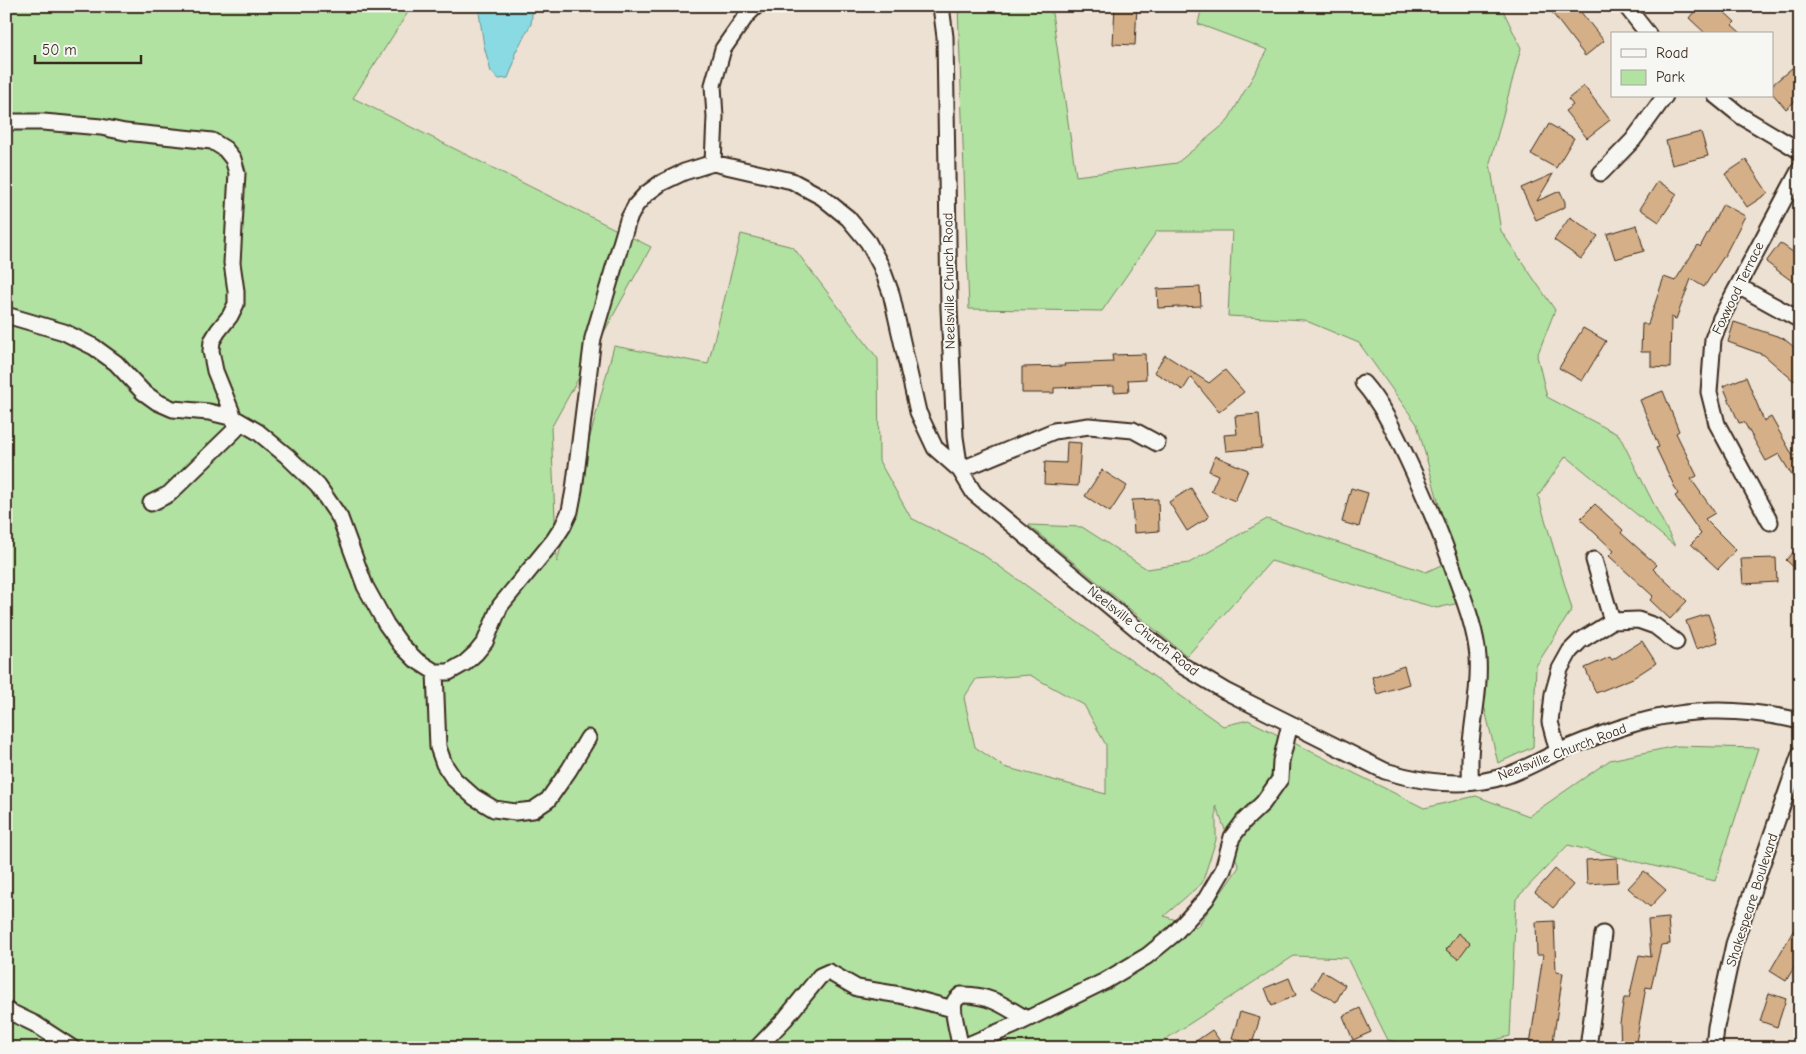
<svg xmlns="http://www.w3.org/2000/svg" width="1806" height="1054" font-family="'Comic Neue',sans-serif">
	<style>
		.green { fill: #b1e2a2; stroke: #768660; fill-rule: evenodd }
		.water { fill: #89dae3; stroke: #6a9494 }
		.building { fill: #d5af87; stroke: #3b2a1e }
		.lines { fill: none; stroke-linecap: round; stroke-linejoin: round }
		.minor-casing { stroke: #3b2a1e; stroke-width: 19 }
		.minor { stroke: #f6f6f2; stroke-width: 15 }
		.labels { text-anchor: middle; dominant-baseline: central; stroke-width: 4; stroke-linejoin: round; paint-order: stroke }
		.street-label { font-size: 14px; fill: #3b2a1e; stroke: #f6f6f2 }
	</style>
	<rect width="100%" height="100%" fill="#ece1d2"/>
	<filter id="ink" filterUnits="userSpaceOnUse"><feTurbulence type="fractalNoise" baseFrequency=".02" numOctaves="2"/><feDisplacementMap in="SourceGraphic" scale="10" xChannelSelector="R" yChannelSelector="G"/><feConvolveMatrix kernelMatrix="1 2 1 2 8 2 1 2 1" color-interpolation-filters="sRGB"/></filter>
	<g filter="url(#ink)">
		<path class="green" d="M6,6H412L353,98L651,247L551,428L557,562L614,346L708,364L741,234L793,247L878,359L879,461L911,518L982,554L1223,726L1248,720L1424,808L1476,796L1529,816L1610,760L1676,746L1758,748L1715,881L1568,845L1516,899L1510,1036L1465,1048H1427L1388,1040L1347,958L1294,956L1152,1048H6ZM1030,675L1084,705L1106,745V794L1004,767L975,747L964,698L976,679ZM1216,806L1239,867L1197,927L1164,916L1202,883L1216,840Z
			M958,6H1051L1076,176L1177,163L1227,122L1268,50L1198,24L1202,6H1501L1521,48L1490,163L1501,231L1555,310L1537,356L1547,397L1619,435L1675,546L1566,456L1538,496L1572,609L1536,666L1533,747L1498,763L1459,603L1437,608L1271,561L1187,656L1028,525L1082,527L1147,569L1189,563L1267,519L1426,572L1454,559L1417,424L1359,343L1304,320L1228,316L1232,231H1157L1102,311L969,309Z"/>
		<path class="water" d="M478,6H533L531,24L515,53L514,63L508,78L499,79L491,72L484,46Z"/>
		<path class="building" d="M1115,6H1137L1135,45L1113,44Z
			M1547,6H1576L1604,41L1585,56Z
			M1699,6H1718L1735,22L1732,25L1742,34H1706L1689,18Z
			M1792,68L1800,77V97L1786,109L1772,93V85Z
			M1584,86L1610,120L1587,138L1565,111L1573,105L1568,99Z
			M1549,124L1574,138L1556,168L1531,154Z
			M1701,132L1708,156L1672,165L1666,141Z
			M1746,160L1768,193L1747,207L1725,174Z
			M1553,174L1537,201L1560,191L1565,202V207L1536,220L1521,188Z
			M1658,181L1677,194L1659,222L1640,209Z
			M1723,204L1745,216L1726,253L1704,287L1691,279L1676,319L1671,317L1670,368L1651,367V352H1641L1642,324H1648L1664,277L1675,281L1698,245L1700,247Z
			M1570,217L1598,236L1581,259L1554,240Z
			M1637,225L1644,251L1615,259L1607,234Z
			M1780,243L1800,257V278L1796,284L1766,262Z
			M1200,287L1201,306L1158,308L1157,289Z
			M1734,322L1783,338L1800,352V375L1794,381L1764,355L1728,342Z
			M1583,328L1606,341L1582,381L1559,368Z
			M1145,354L1146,379L1128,380L1129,391L1114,392V386L1054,388V393H1022V367L1065,366L1064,364L1113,362L1112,355Z
			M1165,355L1209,383L1225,370L1244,392L1219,412L1191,377L1183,390L1154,372Z
			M1746,377L1764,421L1771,417L1793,456L1800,452V489L1779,454L1766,461L1744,422L1739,423L1723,386Z
			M1663,391L1679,431L1676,433L1697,476L1691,479L1715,513L1705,519L1736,550L1718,569L1691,544L1701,534L1675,496L1678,494L1656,448L1659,447L1640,400Z
			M1259,414L1262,448L1226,451L1224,435L1237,434L1235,416Z
			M1067,442L1081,443L1078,486L1044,484L1045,462L1066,463Z
			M1215,456L1248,470L1235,501L1211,491L1218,475L1209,471Z
			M1102,470L1127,486L1110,512L1085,496Z
			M1191,488L1209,517L1187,531L1169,502Z
			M1351,488L1368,493L1359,527L1342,522Z
			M1158,499L1159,531L1134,533L1132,500Z
			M1595,504L1623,530L1621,533L1657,565L1653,569L1687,601L1670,619L1650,600L1653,596L1609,556L1614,551L1580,519Z
			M1800,545V573L1786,560Z
			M1776,558L1777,582L1743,584L1741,559Z
			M1708,614L1718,642L1696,649L1686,621Z
			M1642,641L1656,663L1633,678L1596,693L1585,668L1610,657L1612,660Z
			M1404,666L1409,684L1377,694L1372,677Z
			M1617,858L1618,882L1587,884L1586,860Z
			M1555,869L1573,885L1553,908L1535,892Z
			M1644,871L1666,890L1650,907L1628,888Z
			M1668,918L1670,944L1661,945L1651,988L1646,987L1635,1048H1621L1620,1023L1624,998H1629L1639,955L1651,957L1648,920Z
			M1800,919V957L1786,981L1770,971Z
			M1554,921L1556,972L1563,973L1552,1048L1530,1045L1543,955H1537L1536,922Z
			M1458,933L1470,943L1458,959L1446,950Z
			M1322,971L1345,985L1336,1002L1312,988Z
			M1289,978L1296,995L1272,1006L1265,988Z
			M1769,993L1786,999L1777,1027L1760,1021Z
			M1360,1008L1371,1032L1353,1040L1343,1016Z
			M1240,1012L1260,1018L1252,1044L1232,1038Z
			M1212,1030L1225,1048H1186Z"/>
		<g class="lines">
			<g class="minor-casing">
				<path id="minor" d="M941,6L945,37L949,308L955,437L960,470L974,493L1143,634L1183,666L1225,691L1385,771C1424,783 1468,789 1508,775C1525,769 1540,760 1556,753C1576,744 1597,736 1617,729C1681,707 1735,706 1800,721
					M1626,6L1648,34
					M1716,96L1741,116L1800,151
					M6,122H43L101,127L125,132L212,141L225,149L233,159L237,173L232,263L236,291V304L230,316L218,331L212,341L211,351L215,371L234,418L235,430L169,494L151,503
					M713,163L715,117L713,85L723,49L746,16L756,6
					M1601,173L1633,140L1665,96
					M1738,286L1800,320
					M6,315L64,332L94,347L116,363L143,392L157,402L173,409L209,412L234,418L258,432L287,456L318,486L340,518L365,586L386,624L401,645L416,660L435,672H449L465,663L476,653L485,642L500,606L554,540L563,526L570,511L574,490L593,338L628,220L636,205L646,194L661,183L684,172L713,163L792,181L822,197L848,218L868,242L881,266L891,293L918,412L935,448L960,470L1054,431L1089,426L1133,430L1157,443
					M1363,383C1383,406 1394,431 1407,458C1426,498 1443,538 1457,580C1466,605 1476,631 1478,657C1481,699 1466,740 1471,782
					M1770,522L1717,424L1709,392L1713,339L1721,318L1800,169
					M1594,560L1612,621
					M435,672L438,747L444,764L454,779L474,797L494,809L515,812L533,810L548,800L569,770L588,738
					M1558,752L1550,722L1553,694L1560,669L1570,651L1580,641L1612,621L1638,620L1655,626L1676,642
					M6,1010L35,1024L72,1048
					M757,1048L785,1019L820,976L829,972L857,988L900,995L953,1009
					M960,1048C960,1037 950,1009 955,1001C956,999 959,997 961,995C987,994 1004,1005 1026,1019
					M961,1048L1015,1025L1105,981L1147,956L1174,934L1206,899L1223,870L1232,837L1244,821L1263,803L1280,779L1281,761L1290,724
					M1588,1048L1603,934
					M1714,1048L1716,1027L1734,944L1800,754"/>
			</g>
			<use href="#minor" class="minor"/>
		</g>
	</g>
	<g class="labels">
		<g class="street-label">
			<text transform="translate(949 281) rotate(-91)">Neelsville Church Road</text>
			<text transform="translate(1738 288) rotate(-64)">Foxwood Terrace</text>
			<text transform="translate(1143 631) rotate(38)">Neelsville Church Road</text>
			<text transform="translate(1562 752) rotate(-21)">Neelsville Church Road</text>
			<text transform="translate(1752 900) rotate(-72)">Shakespeare Boulevard</text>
		</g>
	</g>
	<rect width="1806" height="1054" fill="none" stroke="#f6f6f2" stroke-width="25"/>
	<rect x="12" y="12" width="1781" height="1029" fill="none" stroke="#3b2a1e" stroke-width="2" filter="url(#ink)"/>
	<rect x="1611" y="32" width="162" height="65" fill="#f6f6f2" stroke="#aba49d"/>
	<rect x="1621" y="49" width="25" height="8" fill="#f6f6f2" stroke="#aba49d"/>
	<text x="1656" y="58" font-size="15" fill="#3b2a1e">Road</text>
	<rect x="1621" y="70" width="25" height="15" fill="#b1e2a2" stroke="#aba49d"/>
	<text x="1656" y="82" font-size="15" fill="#3b2a1e">Park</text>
	<path d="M35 55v8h106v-8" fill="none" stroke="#3b2a1e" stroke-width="2.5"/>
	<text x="42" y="55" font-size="15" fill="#3b2a1e" stroke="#f6f6f2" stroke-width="4" paint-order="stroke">50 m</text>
</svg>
